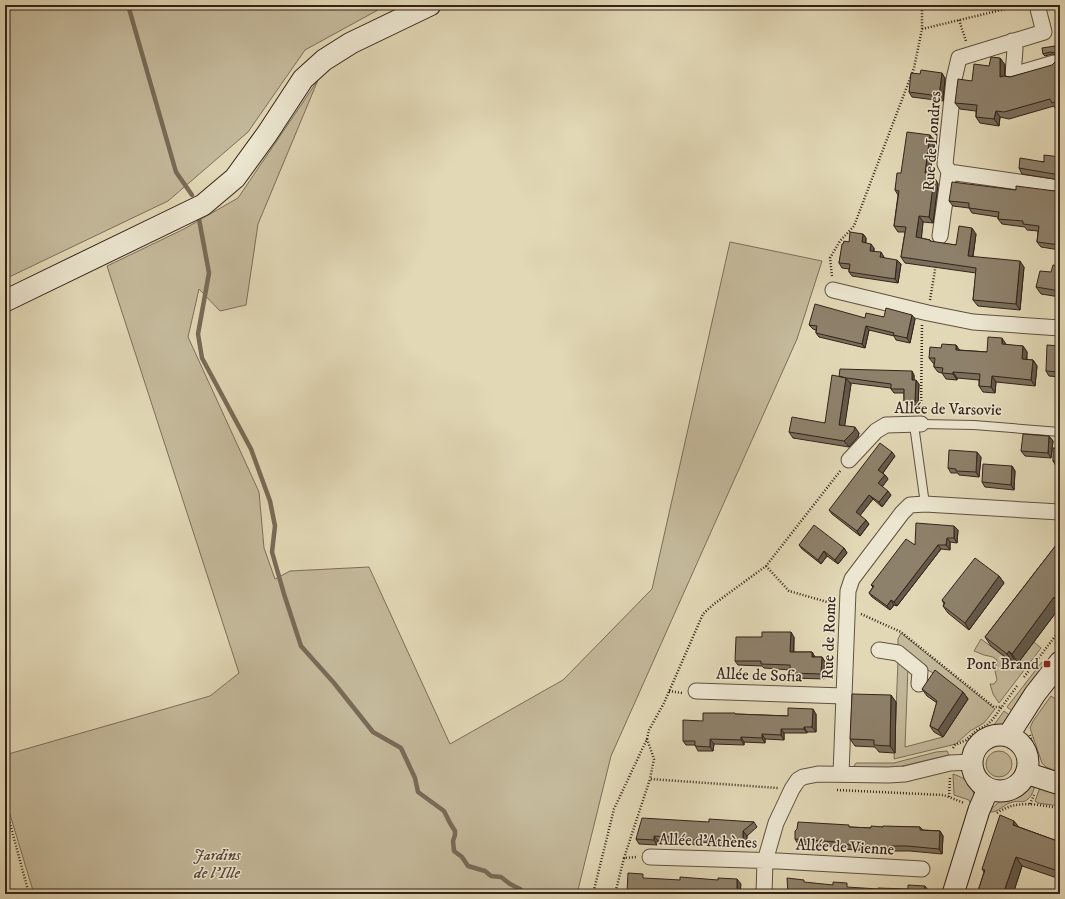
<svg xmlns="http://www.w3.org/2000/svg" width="1065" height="899" font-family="'IM FELL DW Pica',serif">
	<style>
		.green { fill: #c4b99b; stroke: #7c6e5a }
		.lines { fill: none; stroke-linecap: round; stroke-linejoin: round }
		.stream { stroke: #796a57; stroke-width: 4.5 }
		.lane-casing { stroke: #605040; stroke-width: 10 }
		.street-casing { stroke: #605040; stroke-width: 17 }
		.secondary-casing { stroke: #342219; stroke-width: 23 }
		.path { stroke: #342219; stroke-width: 2.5; stroke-dasharray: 1 2; stroke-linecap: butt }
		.lane { stroke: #ece6d0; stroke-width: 8 }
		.street { stroke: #ece6d0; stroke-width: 15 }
		.secondary { stroke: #ece6d0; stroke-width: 21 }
		.wall { fill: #7a6f5c; stroke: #342219 }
		.shaded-wall { fill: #635a4b; stroke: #342219 }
		.building { fill: #8e816b; stroke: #342219 }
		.poi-dot { fill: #8f2418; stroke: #ece6d0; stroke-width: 1.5 }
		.labels { text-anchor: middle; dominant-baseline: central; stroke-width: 3; stroke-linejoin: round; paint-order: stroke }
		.street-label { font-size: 16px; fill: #342219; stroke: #ece6d0 }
		.poi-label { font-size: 16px; fill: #342219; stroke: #ece6d0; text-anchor: end }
		.park-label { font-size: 16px; font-style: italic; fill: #58483a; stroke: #ece6d0 }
	</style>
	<rect width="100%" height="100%" fill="#e2d8b6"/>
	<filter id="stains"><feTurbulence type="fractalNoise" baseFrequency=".005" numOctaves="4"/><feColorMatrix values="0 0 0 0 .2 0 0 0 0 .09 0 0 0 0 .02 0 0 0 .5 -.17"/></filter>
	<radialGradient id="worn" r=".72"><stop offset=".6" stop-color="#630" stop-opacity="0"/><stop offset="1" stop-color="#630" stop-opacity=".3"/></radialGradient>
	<path class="green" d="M5,5H387L305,50L248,132L168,201L5,279Z
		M318,80L258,224L246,305L220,311L199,289L188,337L259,492L264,548L275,579L290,571L369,567L450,744L563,680L652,589L730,242L822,261L797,339L611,756L577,894H34L5,798V755L210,696L239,673L107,266L184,229L238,198Z
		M901,633L995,709L984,723L970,731L956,744L894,759L898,661L908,667L905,747L943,737L940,677L898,653V639Z
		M981,639L1013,663L1015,661L1018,663L1034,642L1041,648L999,703L993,694L990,684H994L997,680L995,671L997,660L993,657L984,655L974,651Z
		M1042,662L1046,665L1016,714L1007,707Z
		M1051,696L1060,702V773L1046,767L1042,763L1030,728L1033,721Z
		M1004,711L1013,718L1006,724L991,729Z
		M947,751L949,755L894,768H857L854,766L856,763H894L936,752Z
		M986 764a13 13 0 1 1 26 0a13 13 0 1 1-26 0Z
		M953,774C970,780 978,787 971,805L969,800L954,795Z
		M1035,785C1034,790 1032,796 1028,799C1023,804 1018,800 1013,802C1005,803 998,813 990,812C996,801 1005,800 1015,794C1022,790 1027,787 1035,785Z
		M1041,785L1060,791V806L1038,803L1035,801Z"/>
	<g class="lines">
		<path class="stream" d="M128,5L176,172L192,195
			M199,219L209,273L198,334L202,358L251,449L270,501L275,526L272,552L284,594L301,646L334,683L373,732L401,748L415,778L418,792L444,811L450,823L455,831V835L453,841L454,851L462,857L468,866L485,871L491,876L501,877L510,884L520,889L524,894"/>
		<g class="lane-casing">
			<path id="lane" d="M921,424L974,425L1060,432
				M914,425L925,504"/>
		</g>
		<g class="street-casing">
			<path id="street" d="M1012,41L1015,49L1013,75L1054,63
				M949,172L1060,188
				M940,236L949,172L945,164L954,79L959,58L1044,32L1037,5
				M833,290L928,313L973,322L1060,328
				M849,460L876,431L886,425L921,424
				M879,650L898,653L920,671L919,684
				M696,691L844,696
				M841,774L848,591L852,579L902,513L910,505L925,504L1060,512
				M650,857L778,861L922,869
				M764,894L765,861L776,823L792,789L798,780L803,777L818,774L888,775L905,774L950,763L972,762"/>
		</g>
		<g class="secondary-casing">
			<path id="secondary" d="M5,301L203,205L235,178L267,134L303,79L324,60L351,43L430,5
				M972 763a28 28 0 1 1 56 0a28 28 0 1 1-56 0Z
				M1008,736L1035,694L1060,662
				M1026,773L1060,784
				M953,894L979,810L988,789"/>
		</g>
		<path class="path" d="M959,20L966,41
			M922,29L1022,5
			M832,276L830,258L840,241L854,226L914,68L922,29V5
			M930,300L936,264
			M921,410L922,325
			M766,566L789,591L834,604
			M861,614L901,632L994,707H1002
			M1024,677L1060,630
			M669,691L682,693
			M1030,735L1038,759
			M647,739L654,759L650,779
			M953,748L955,745L966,740L977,730L987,725L993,719L1017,686
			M950,778L949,797L964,803
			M837,790L943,795L949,797
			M1030,804L1035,793
			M5,805L29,894
			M997,813C1017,799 1037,805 1060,808
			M624,858L650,779L778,788
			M593,894L614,809L647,739L649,730L664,703L703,614L714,604L766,566L841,470
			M615,894L624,858L637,857"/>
		<use href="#lane" class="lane"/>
		<use href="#street" class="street"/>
		<use href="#secondary" class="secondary"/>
	</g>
	<path class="wall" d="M1055,46L1057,48L1059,56L1052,54L1045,56L1043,54Z
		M1000,58L1005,65V76L1010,77L1060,64V109L1056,110L1054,106L1009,119L1000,117L999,126L980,123L976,117V111L960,109L955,103L989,66Z
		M920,74L945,78L943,101L912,97L909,92Z
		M935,141L930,173L936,180L938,184L933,223L923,222L921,238L930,240L932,242L956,245L976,234L973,257L1024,267L1020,310L978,306L973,300L976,273L905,263L901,257L905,232H898L894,226L898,195L895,190L901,173Z
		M1060,157V180L1022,174L1019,168Z
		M1016,190L1055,191L1060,190V250L1041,247L1037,242L1038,231L1027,230L1025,227L1002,224L998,219V217L972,213L969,208L953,206L949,201Z
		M863,234L866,238V243L874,248V251L884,257V258L901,264L898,283L852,276L849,272V269L842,268L839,263L843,244L849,242Z
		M1060,266V297L1041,294L1036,287L1051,272Z
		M884,317L915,319L910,343L896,340L894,336L869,330L865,348L819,337L816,333V330L813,329L809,325L865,318Z
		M1006,344V345L1023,346L1027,352V360H1033L1037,366L1035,386L996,382L995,393L983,392L979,386V380L957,378V380L946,379L942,373L938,372L934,367V363H933L929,358L941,348L956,345L959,350L987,352Z
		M1060,346V377L1049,376L1046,371Z
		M914,375V380L919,384L918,405H907L904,401V393H894L891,389V388L850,383L851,384L844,426L859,433L858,437L849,447L793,438L789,432L825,423L839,376Z
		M1049,436L1053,441L1051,458L1025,456L1021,451Z
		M1060,448V466H1056L1053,461Z
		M895,456L883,473L885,475L888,479L882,487L891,495L882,507L873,499L860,515L869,524L860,536L832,514L829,510Z
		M981,457L979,477L959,475L958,473H951L948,468Z
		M1012,466L1015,471L1014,490L985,487L982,482Z
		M954,526L958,530L957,543L950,542V550L941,549L897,606L894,605L890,610L872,597L869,593L873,587L871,585L915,545Z
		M1060,540V607L1018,663L1015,661L1013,663L991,646L985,637Z
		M799,545L844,548L847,553L838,564L827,556L821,564L802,549Z
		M999,576L1004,583L969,630L948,613L943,606L944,604L942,600Z
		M762,637H794V652H812L815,657H822L825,662L824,679L793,678L790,673V670L764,668L762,666L738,665L735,661Z
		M922,689L963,692L968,699L943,737L934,732L930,726L937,703L927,696Z
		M896,702L895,753L879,752L875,747L855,746L850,739Z
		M736,714L788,716L816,714V732H807V733H784V740L765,739V743L744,742V745L714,744L713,751H698L695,745H686L683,741L703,721Z
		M709,822H754L757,827L747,836L746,846L700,842L699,845L687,844L685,842L658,841L657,845L639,844L636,839Z
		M850,827L871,828L883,827H920L923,830L940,831L943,836L942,854L910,851H893V852L841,849L840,847L798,844L795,839Z
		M1019,827L1060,842V879L1022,866L1013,894H977L984,872L982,869Z"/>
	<path class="shaded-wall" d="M1000,58L1005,65L1004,84L1000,77Z
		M942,73L945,78L943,101L939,96Z
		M996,111L1000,117L999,126L994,119Z
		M930,135L935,141L929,179L925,173Z
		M932,174L938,184L933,223L929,217Z
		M919,216L923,222L921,243L916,237Z
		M972,228L976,234L972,262L968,256Z
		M863,234L866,238L865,247L862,242Z
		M871,244L874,248L873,256L870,251Z
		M881,252L884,257L883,262L880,257Z
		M897,260L901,264L898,283L895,279Z
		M1020,261L1024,267L1020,310L1016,304Z
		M912,315L915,319L910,343L907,338Z
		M866,326L869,330L865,348L862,344Z
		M1002,338L1006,344V350L1002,344Z
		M956,345L960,351L956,350Z
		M1023,346L1027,352L1026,365L1022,359Z
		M1033,360L1037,366L1035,386L1031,380Z
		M912,371L914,375V384L912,380Z
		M953,372L957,378V380L953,374Z
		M992,376L996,382L995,393L991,387Z
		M846,378L851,384L844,431L839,425Z
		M916,380L919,384L918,405L915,401Z
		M855,427L859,433L858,437L849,447L844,441Z
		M1049,436L1053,441L1051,458L1048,453Z
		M892,452L895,456L882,474L878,470Z
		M977,452L981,457L979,477L976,472Z
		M1012,466L1015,471L1014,490L1011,485Z
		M885,475L888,479L881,488L878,483Z
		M888,491L891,495L882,507L879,502Z
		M869,495L873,499L859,517L856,512Z
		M866,520L869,524L860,536L857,531Z
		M954,526L958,530L957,543L954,538Z
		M947,538L950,542V550L946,545Z
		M938,545L941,549L897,606L894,602Z
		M844,548L847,553L838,564L835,560Z
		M824,551L827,556L821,564L818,560Z
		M999,576L1004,583L969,630L965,623Z
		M1060,591V605L1055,598Z
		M1054,597L1060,606V607L1018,663L1012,654Z
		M891,600L894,605L890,610L887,606Z
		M791,632L794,637L793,656L790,652Z
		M1009,651L1015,661L1013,663L1007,654Z
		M812,652L815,657H812Z
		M822,657L825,662L824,679L821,674Z
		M963,692L968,699L943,737L938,730Z
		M891,695L896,702L895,753L890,746Z
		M813,709L816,714V732L812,727Z
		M804,727L807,732V733L804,729Z
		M781,729L784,733V740L781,735Z
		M762,734L765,739V743L762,738Z
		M741,737L744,742V745L741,740Z
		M710,739L714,744L713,751L710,747Z
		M1014,821L1021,830L1013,825Z
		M743,831L747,836L746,846L743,841Z
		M940,831L943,836L942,854L939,849Z
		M654,836L658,841L657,845L654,840Z
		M696,838L700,842L699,845L696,840Z
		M890,846L893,851V852L890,848Z
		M1016,857L1022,866L1013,894H1003Z
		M1060,865V874L1058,871Z
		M737,879L741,884L740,894H737Z
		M925,886L929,891L927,894H922Z"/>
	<path class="building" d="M1055,46L1057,53L1050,52L1043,54L1042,48Z
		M991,57L1000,58V77L1004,76L1010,77L1052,65L1057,60L1060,69V100L1052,103L1050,99L1004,112L996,111L994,119L976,117L977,105L955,103L958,79L972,81L974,64L989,66Z
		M921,70L942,73L939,96L909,92L911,73L920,74Z
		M907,132L930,135L925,173L932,174L931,177L934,178L929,217L919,216L916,237L930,240V241L956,245L959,226L972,228L968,256L1020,261L1016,304L973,300L976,268L901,257L906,227L894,226L899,191L895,190L897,173H901Z
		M1044,155L1060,157V175L1019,168L1020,158L1044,162Z
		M952,182L1016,190V186L1055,191L1060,190V245L1037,242L1039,226L1023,224V221L998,219L999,212L969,208V203L949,201Z
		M850,232L863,234L862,242L871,244L870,251L881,252L880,257L897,260L895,279L849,272L850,264L839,263L842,244H843L844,241L849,242Z
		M1053,265L1060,266V291L1036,287L1040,271L1051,272Z
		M815,304L865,318L866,313L884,317L886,308L912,315L907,338L893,335L894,333L866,326L862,344L816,333L817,326L809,325Z
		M988,337L1002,338V344L1023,346L1022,359L1033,360L1031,380L992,376L991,387L979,386L980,374L953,372V374L942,373L943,368L934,367L935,358H929L930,347L941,348L942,344L956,345V350L987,352Z
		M1047,345L1060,346V372L1046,371Z
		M840,369L912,371V380H916L915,401H904V389H891V384L847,378H846L839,376Z
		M832,375L846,378L839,425L855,427L854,431L844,441L789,432L792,417L825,423Z
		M1023,434L1049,436L1048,453L1021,451Z
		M880,443L892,452L878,470L885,475L878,483L888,491L879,502L869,495L856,512L866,520L857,531L829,510Z
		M1053,448H1060V461H1053Z
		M949,450L977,452L976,472L956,471V469L948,468Z
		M983,464L1012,466L1011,485L982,482Z
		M916,523L954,526V538H947L946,545H938L894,602L891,600L887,606L869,593L874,586L871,585L906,539L915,545Z
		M814,525L844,548L835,560L824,551L818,560L799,545Z
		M1060,540V591L1055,598L1054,597L1012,654L1009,651L1007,654L985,637Z
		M975,558L999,576L965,623L943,606L945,603L942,600Z
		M762,632H791L790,652H812V657H822L821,674L790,673V665L761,664V661H735L736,637H762Z
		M935,670L963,692L938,730L930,726L937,701L922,689Z
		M852,694L891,695L890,746L874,745V740L850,739Z
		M788,708L813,709L812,727H804V729H781V735L762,734V738L741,737V740L710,739V747L695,746V741H683V720L703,721V713H735V714L788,716Z
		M1000,815L1014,821L1013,825L1060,842V865L1058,871L1016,857L1003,894H977L985,870L982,869Z
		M642,818L709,822V819L754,822L743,831V841L696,838V840H684V838L654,836V840L636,839Z
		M798,822L849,825V827L871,828V826L883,827V826L920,827V830L940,831L939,849L907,846H890V848L838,844V842L795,839V831L797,829Z
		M628,873L643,874V878L663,879L680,880V877L718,880V878L737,879V894H635V893H627Z
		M787,878L804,880V882L833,885V882L847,883V887L878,889V888L908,889V885L925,886L922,894H788Z"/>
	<rect class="poi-dot" x="1043" y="660" width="8" height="8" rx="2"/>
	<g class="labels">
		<g class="street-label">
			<text transform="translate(932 141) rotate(-86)">Rue de Londres</text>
			<text transform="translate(948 409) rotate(1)">Allée de Varsovie</text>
			<text transform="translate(829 638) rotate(-88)">Rue de Rome</text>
			<text transform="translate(759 675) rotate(2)">Allée de Sofia</text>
			<text transform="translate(708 841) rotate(2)">Allée d'Athènes</text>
			<text transform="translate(845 847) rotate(3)">Allée de Vienne</text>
		</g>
		<g class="poi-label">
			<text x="1039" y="664">Pont Brand</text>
		</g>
		<g class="park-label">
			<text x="217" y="855">Jardins<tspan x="217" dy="18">de l'Ille</tspan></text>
		</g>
	</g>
	<rect width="1065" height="899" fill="none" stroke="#e2d8b6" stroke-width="20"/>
	<rect x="6" y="6" width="1053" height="887" fill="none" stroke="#342219" stroke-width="2"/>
	<rect x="10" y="10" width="1045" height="879" fill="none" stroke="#342219"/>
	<rect width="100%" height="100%" filter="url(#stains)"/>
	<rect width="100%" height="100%" fill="url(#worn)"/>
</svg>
